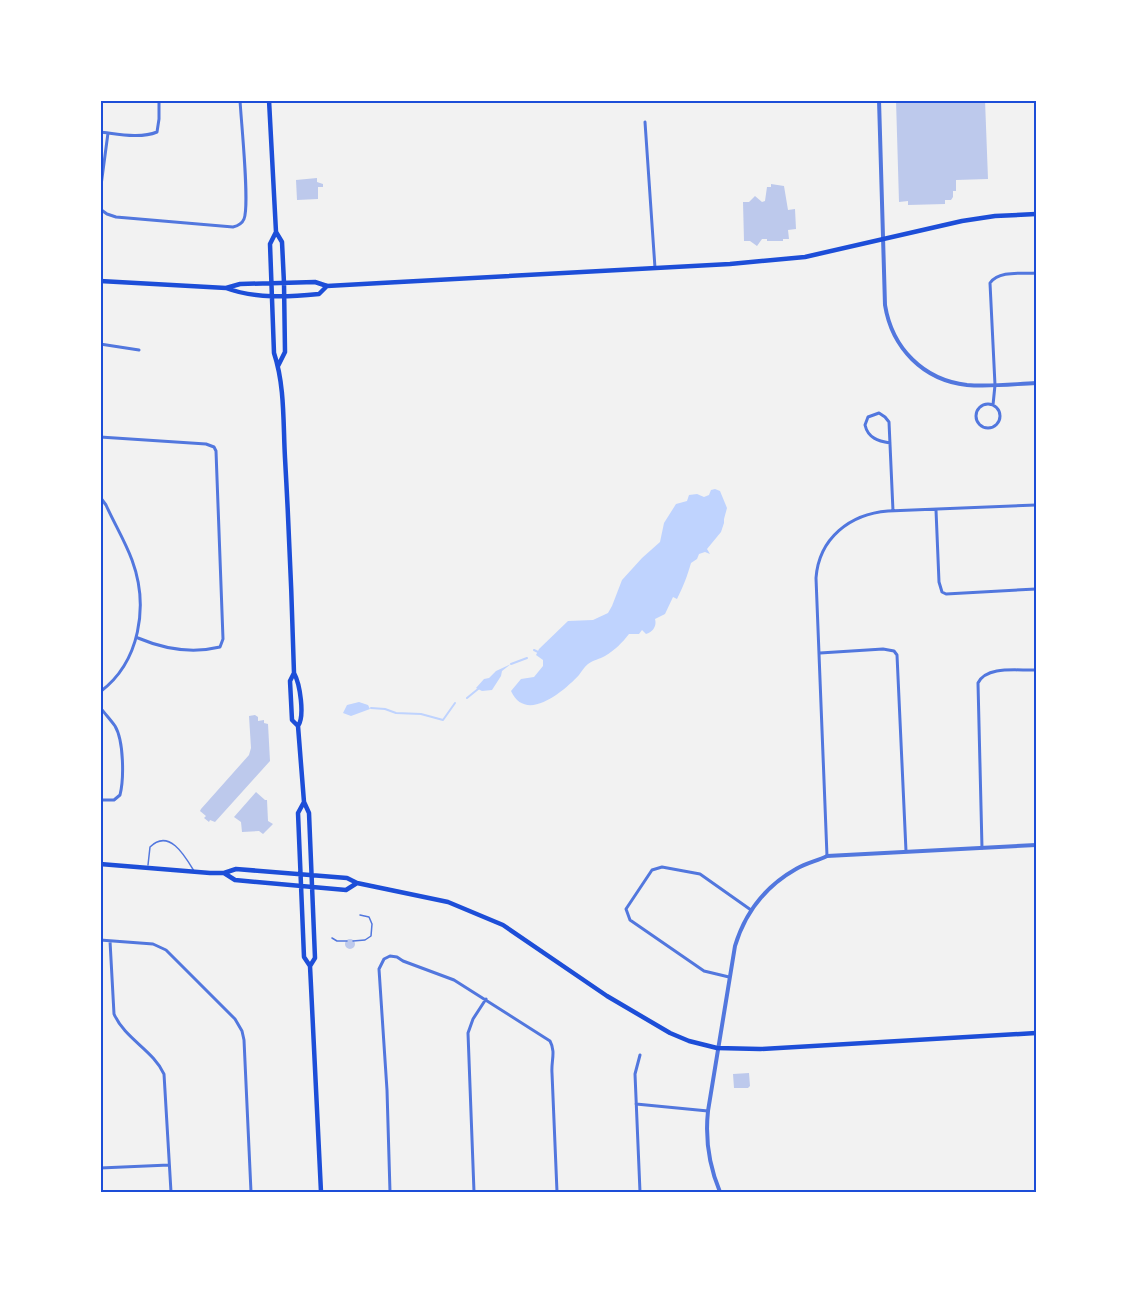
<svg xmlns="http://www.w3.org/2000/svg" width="1137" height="1293" font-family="Quicksand,sans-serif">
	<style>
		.water { fill: #bfd3fe }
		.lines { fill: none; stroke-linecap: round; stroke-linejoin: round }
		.stream { stroke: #bfd3fe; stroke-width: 2 }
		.building { fill: #bdc9ec }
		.service { stroke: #5277de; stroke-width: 1.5 }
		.minor { stroke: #5277de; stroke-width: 3 }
		.tertiary { stroke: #5277de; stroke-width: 4 }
		.secondary { stroke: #1d4ed8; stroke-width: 4.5 }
		.neatline { fill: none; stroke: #1d4ed8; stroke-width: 2 }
	</style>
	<rect width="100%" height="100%" fill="#f2f2f2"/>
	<path class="water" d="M715,489L720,491L727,508L724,519V523L721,532L707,549L710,554L705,552L699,554L697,559L691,563C687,577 683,587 677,599L673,597L665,614L655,619C657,626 653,632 646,634L642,630L639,634H629C622,643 615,650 605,656C600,659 593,660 588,664C584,667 582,671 579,675C564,691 526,724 511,691L521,679L534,677L543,666V660L536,655L539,649L568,621L593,620L608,613L612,606L622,580L642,558L660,542L664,523L676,504L687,501L689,495L697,494L704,497L709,495L711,490Z
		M511,664L502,671L501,676L492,690L482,691L476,688L484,679L489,678L496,671Z
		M359,702L368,705L370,709L351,716L343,713L347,705Z"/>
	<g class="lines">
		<path class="stream" d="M534,650L538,652
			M511,664L527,658
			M467,698L478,689
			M371,708L385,709L396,713L421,714L443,720L455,703"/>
	</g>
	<path class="building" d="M896,100H985L988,179L956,180V191H953V197L951,200H945V204L908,205V201L899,202Z
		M317,178V182L323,184V187H318V199L297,200L296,180Z
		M771,184L784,186L788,210L795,209L796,229L788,230L789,239H783V241H767V239H762L757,246L750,241H744L743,202H749L755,196L762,202L765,201L767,187H771Z
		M255,715L258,717V721L264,720V723L268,724L270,761L215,822L210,820L209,822L204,818L206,816L200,811L201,809L249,755L251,748L249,716Z
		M256,792L265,800H267L268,821L273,824L263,834L259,831L242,832L241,822L234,817Z
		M345 944a5 5 0 1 1 10 0a5 5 0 1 1-10 0Z
		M749,1073L750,1086L748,1088H734L733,1074Z"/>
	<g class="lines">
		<path class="service" d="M148,865L150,847C169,828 185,856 194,871
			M332,938L337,941H347
			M353,941L365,940L371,936L372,924L369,917L360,915"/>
		<path class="minor" d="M645,122L655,268
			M100,132C118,134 140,139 157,132L159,119V100
			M100,193L108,133
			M100,209L107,214L116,217L233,227C237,226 242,224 244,219C250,205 241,121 240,100
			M100,344L139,350
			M976 416a12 12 0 1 1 24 0a12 12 0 1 1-24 0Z
			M993,405L995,385L990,283C999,270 1022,274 1036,273
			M100,437L206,444L214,447L216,451L223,639L220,647C191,654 164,649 138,638
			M890,443C878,441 868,438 865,425L868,417L879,413L885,417L889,422L893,511
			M100,497L106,505C114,523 125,541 132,560C149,606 140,662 100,692
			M936,510L939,582L942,592L946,594L1036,589
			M820,653L883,649L894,651L897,655L906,851
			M100,707C105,714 110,719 115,726C124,741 124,779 120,795L114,800H100
			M982,848L978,683C987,665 1019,671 1036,670
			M827,856L816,578C819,538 850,514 888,511L1036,505
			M100,940L153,944L166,950L235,1019L242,1031L244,1040L251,1192
			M110,941L114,1014C125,1039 153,1050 164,1074L171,1192
			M729,977L704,971L630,920L626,909L652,870L662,867L700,874L751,910
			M636,1104L708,1111
			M100,1168L169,1165
			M390,1192L387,1090L379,969L384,959L390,956L397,957L403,961L454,980L550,1041C556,1052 551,1061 552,1073L557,1192
			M474,1192L468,1033L473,1019L486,999
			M640,1192L635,1074L640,1055"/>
		<path class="tertiary" d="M879,100L885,305C892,348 923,380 967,385C990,387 1014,384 1036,383
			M720,1192C709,1166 705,1139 708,1111L735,946C745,913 766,886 796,869C806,863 817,861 827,856L1036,845"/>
		<path class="secondary" d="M269,100L276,232L270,244L274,353C285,386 283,423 285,458C289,529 292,601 294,673C300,684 305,716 298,726L304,802L309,813L315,958L310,966L311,986L321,1192
			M276,232L282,242L284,283L285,352L278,366
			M100,281L226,288C255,299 289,297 319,294L327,286
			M226,288L240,284L315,282L327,286L381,283L730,264L805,257L962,221L995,216L1036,214
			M294,673L290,681L292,720L298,726
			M304,802L298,813L304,957L310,966
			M100,864L210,873H224L236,869L347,878L357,883L448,902L503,925L607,996L670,1033L689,1041L717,1048L760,1049L1036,1033
			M224,873L235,880L346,890L357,883"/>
	</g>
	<rect width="1137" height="1293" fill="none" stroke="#ffffff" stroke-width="204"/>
	<rect x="102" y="102" width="933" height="1089" class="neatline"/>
</svg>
